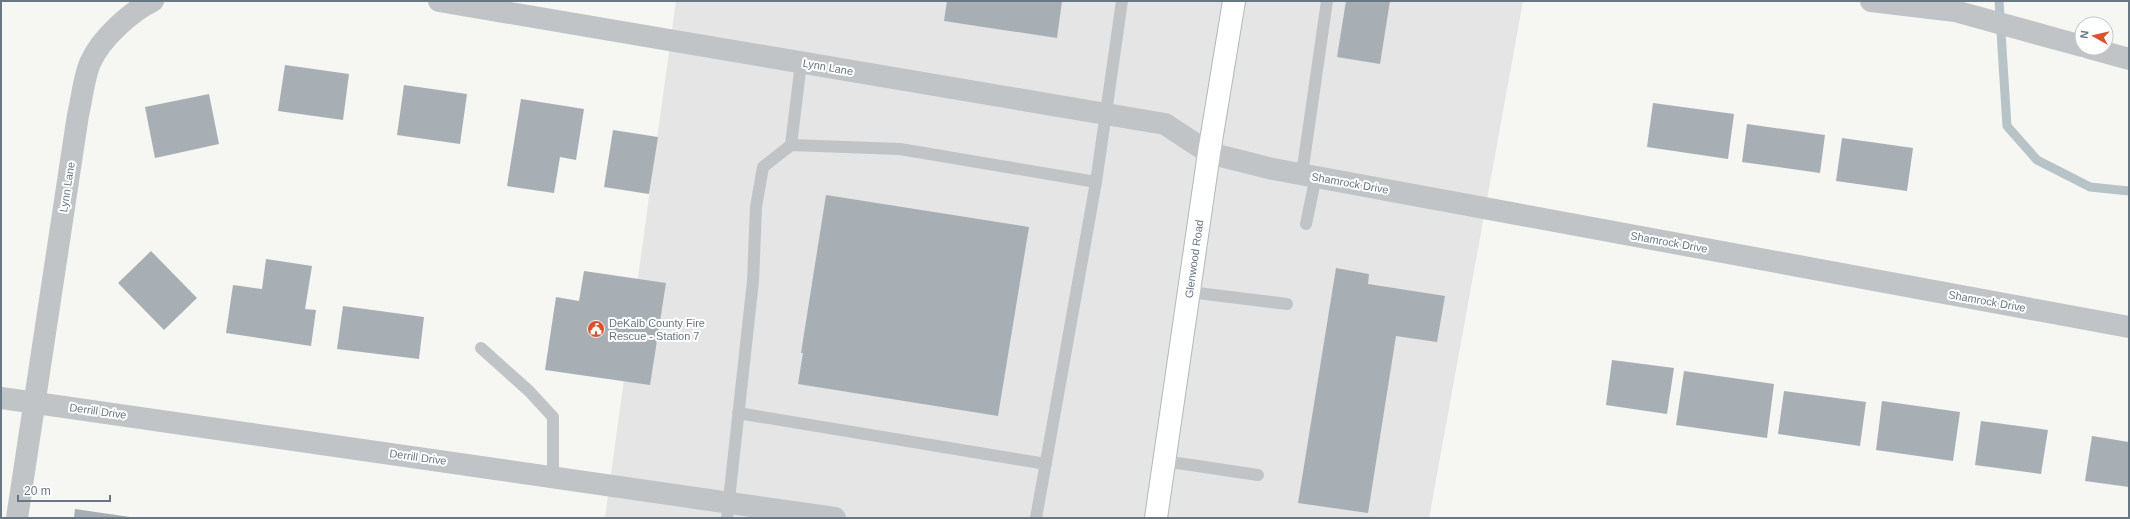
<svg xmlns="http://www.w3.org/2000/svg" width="2130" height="519" font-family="Helvetica,sans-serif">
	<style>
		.built { fill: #e4e5e4 }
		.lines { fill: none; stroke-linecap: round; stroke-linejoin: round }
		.stream { stroke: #b7c3c7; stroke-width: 9 }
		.building { fill: #a7afb4 }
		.secondary-casing { stroke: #b2b8bc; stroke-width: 24 }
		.lane { stroke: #c0c4c7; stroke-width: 12 }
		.street { stroke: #c0c4c7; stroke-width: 22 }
		.secondary { stroke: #fff; stroke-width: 22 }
		.labels { text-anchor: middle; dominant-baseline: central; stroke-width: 4; stroke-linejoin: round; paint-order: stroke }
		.street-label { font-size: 11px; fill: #677783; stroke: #fff }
		.poi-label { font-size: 11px; fill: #677783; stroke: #fff; text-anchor: start }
	</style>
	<rect width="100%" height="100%" fill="#f6f6f3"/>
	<path class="built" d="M676,1H1523L1429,518H605Z"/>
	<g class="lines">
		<path class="stream" d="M1999,1L2007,126L2037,160L2090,187L2129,191"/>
	</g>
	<path class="building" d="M947,1H1062L1057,38L944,21Z
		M1346,1H1390L1380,64L1337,57Z
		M285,65L349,74L343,120L278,111Z
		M404,85L467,94L460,144L397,135Z
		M209,94L219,144L155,158L145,107Z
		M521,99L584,109L576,160L560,157L554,193L507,186Z
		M1653,103L1734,114L1728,159L1647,147Z
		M1747,124L1825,135L1820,173L1742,162Z
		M613,130L658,137L649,194L604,187Z
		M1842,138L1913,148L1907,191L1836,181Z
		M826,195L1029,227L998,416L798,384L803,353H801Z
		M151,251L197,298L164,330L118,283Z
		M266,259L312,266L305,309L316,310L311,346L226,333L233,285L262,289Z
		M1336,268L1369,274L1368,284L1445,296L1437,342L1396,336L1368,513L1298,503Z
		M584,271L666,283L650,385L545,370L556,297L579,301Z
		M343,306L424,317L419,359L337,349Z
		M1612,360L1674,368L1667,414L1606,405Z
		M1684,371L1774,384L1767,438L1676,425Z
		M1784,391L1866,402L1860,446L1778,434Z
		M1882,401L1960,412L1953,461L1876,450Z
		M1981,421L2048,430L2041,474L1975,465Z
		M2092,436L2129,442V487L2085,481Z
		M75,509L130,517V518H74Z"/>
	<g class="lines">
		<g class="secondary-casing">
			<path id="secondary" d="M1156,518L1209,153L1234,1"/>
		</g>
		<path class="lane" d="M791,145L801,63
			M1302,174L1327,1
			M1306,224L1316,176
			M1189,292L1287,304
			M481,348L529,391L553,417V477
			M738,413L1046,464
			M1164,461L1258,475
			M727,518L753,281L756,207L763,167L791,145L900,149L1096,182L1122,1
			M1036,518L1096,182"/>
		<path class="street" d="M439,1L1165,124L1209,153L1273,169L2129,327
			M1871,1L1955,11L2082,46
			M2089,48L2129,59
			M1,398L835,518
			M17,518L78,115C82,99 84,75 91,61C101,39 131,11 153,1"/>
		<use href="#secondary" class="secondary"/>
	</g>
	<defs>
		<g id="civic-disc" transform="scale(0.9)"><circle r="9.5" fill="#db522f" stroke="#fff"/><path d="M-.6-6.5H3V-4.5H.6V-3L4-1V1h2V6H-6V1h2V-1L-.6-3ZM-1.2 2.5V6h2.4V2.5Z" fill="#fff"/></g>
	</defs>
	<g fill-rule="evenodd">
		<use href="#civic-disc" x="596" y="329"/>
	</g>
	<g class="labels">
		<g class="street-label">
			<text transform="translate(828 67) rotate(10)">Lynn Lane</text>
			<text transform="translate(1350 183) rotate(10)">Shamrock Drive</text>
			<text transform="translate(67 187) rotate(-81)">Lynn Lane</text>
			<text transform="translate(1669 242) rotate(10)">Shamrock Drive</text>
			<text transform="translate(1194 259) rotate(-82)">Glenwood Road</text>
			<text transform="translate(1987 301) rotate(10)">Shamrock Drive</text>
			<text transform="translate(98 411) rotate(8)">Derrill Drive</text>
			<text transform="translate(418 457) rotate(8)">Derrill Drive</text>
		</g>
		<g class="poi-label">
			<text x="609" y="323">DeKalb County Fire<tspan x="609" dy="13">Rescue - Station 7</tspan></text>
		</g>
	</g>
	<rect width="2130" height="519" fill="none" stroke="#677783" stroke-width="4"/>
	<g transform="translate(2094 36) rotate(278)"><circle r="19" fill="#ffffff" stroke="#c2c9cd"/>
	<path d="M0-3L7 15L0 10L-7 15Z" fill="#db522f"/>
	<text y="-6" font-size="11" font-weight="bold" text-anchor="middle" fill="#677783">N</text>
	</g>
	<path d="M18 495v6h92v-6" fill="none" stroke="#677783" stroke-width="2"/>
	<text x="24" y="495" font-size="12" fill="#677783" stroke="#ffffff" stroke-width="3" paint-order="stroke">20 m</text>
</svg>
